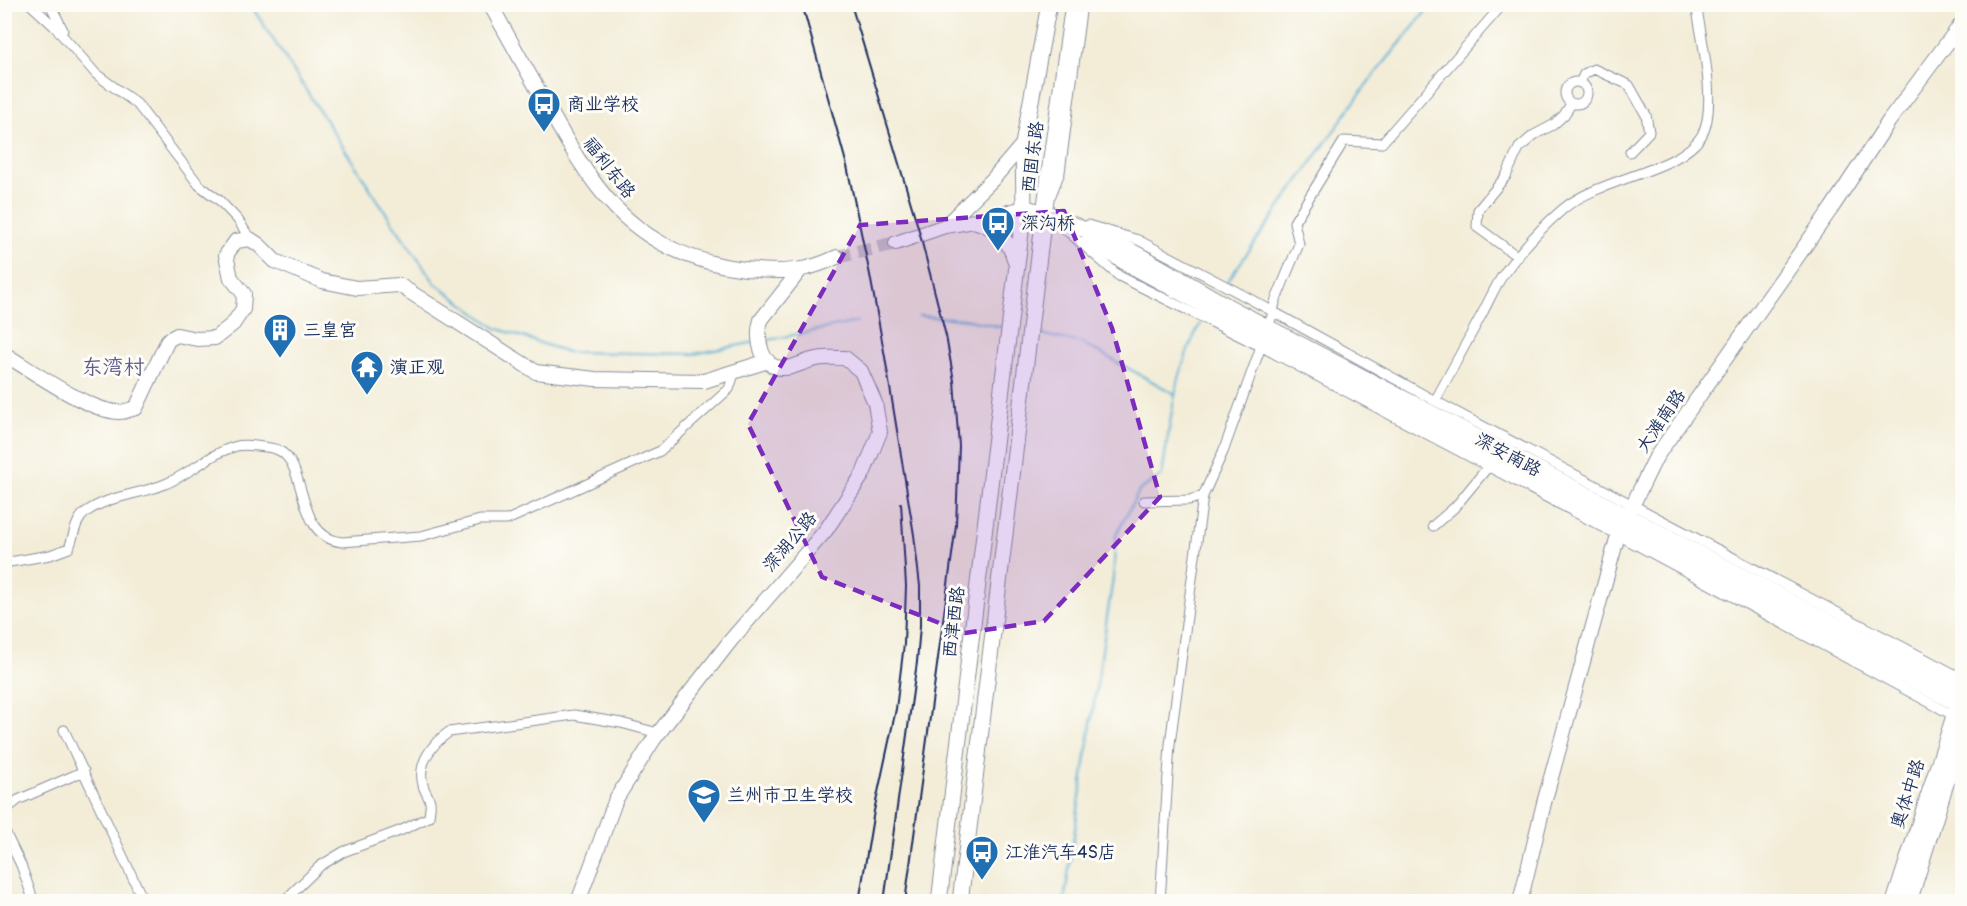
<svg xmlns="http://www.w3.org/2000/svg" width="1967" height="906" font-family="Pangolin,'LXGW WenKai TC',sans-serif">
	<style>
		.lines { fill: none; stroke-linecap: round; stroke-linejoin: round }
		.stream { stroke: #57add4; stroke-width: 2 }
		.secondary-tunnel { stroke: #c8c7c0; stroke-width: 14; stroke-dasharray: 14 7; stroke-linecap: butt }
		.street-casing { stroke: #878e9b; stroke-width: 11 }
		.secondary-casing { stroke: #878e9b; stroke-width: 16 }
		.primary-casing { stroke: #878e9b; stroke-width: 17 }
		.street { stroke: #fff; stroke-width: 9 }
		.secondary { stroke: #fff; stroke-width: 14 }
		.primary { stroke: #fff; stroke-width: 15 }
		.rail { stroke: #1b2f5e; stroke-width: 2 }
		.street-bridge-casing { stroke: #878e9b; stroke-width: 11; stroke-linecap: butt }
		.street-bridge { stroke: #fff; stroke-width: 9 }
		.marked { fill: #7b2cbf; fill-opacity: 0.2; stroke: #7b2cbf; stroke-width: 4.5; stroke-dasharray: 12 8; stroke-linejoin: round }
		.labels { text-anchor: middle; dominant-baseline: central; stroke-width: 6; stroke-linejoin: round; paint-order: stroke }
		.poi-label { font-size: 18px; fill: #1b2f5e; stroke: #fdfcf7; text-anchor: start }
		.street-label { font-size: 18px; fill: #1b2f5e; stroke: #fdfcf7 }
		.quarter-label { font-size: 21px; fill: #605b8c; stroke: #fdfcf7 }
	</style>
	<rect width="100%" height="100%" fill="#fdfcf7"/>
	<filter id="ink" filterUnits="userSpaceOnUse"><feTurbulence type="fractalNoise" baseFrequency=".0167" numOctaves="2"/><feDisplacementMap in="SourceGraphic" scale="12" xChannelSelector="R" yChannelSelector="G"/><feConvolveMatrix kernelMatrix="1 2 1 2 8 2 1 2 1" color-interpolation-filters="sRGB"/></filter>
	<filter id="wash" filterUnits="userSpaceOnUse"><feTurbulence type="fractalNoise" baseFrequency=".008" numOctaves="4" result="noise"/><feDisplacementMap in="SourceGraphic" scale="24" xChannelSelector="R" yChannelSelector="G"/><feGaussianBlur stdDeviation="1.35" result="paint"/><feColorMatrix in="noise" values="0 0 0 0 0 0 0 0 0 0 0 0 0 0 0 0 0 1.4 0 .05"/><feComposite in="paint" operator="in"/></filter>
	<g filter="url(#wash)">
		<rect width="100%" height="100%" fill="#f3edd8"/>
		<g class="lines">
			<path class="stream" d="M250,4L392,222L435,283L496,328L567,352L694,354L756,342
				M1227,282L1367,84L1432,4
				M919,316L964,319L1002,327
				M1035,333L1082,343L1175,394
				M764,341L857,322
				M1064,902L1113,578L1116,535L1139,491L1162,475C1170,425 1175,364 1203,320"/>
		</g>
	</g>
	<g filter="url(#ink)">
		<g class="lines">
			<path class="secondary-tunnel" d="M837,257L896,243"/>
			<g class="street-casing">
				<path id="street" d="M30,4L54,26L96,74L137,104L199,185L219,200L238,220L250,239
					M50,4L63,30
					M1565 93a11 11 0 1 1 22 0a11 11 0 1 1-22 0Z
					M1580,83L1584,74L1594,69L1629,85L1646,115L1649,132L1630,152
					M1051,195L1060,172L1082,4
					M1058,223L1119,276L1260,346L1618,535L1962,720
					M1088,225L1138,240
					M1518,257L1477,227L1478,210L1506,176L1519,148L1534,135L1553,125L1564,115L1571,104
					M1241,294L1435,401L1962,678
					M1435,401C1451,371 1467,342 1483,312C1490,299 1496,284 1505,272C1521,250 1542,227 1563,209C1599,178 1680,172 1702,135C1718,106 1701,36 1696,4
					M1144,501L1189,500L1203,496
					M1433,526L1455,507L1492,462
					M4,563L50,555L69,548C74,536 75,520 86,512C109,496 135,495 160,486C187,477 209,453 237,446C243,444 272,447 278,450C309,464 294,537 342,542L421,536L480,520H507L660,451L729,389L735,371
					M64,730L144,902
					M4,811L18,800L84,771
					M4,830L21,865L34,902
					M283,902L320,866L343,852L402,830L429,817C429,813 431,807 430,802C429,796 424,791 423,785C417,763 432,744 449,732L574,715L621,723L658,733
					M1160,902L1170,744L1203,496L1223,452L1273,313L1275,302L1299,244L1294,222L1344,141L1382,143L1503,4"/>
			</g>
			<g class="secondary-casing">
				<path id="secondary" d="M490,4C509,38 527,71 546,104C591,185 627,246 725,266C747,270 780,273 802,269C814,267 826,262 837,257
					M974,221C1000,229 1009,239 1016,265
					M945,226L993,179L1023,144
					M896,243L945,226L974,221L1024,208
					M4,354C31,370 88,411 118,412C124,413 130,409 136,408L168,340L177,335L197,339L215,338L233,324L243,309L244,294L231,278L226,255L236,241L250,239L259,245L275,261L322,281L357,288L399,285L536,372L595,379L704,381L768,361
					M578,902L616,799L654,739L731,640L826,530L863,474L880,432L875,403L861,371L845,358C836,358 826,357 817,359C806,360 795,368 784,368C761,370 755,337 761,320L801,269
					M1520,902L1544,803L1618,535L1656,457L1831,209L1889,121L1962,23"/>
			</g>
			<g class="primary-casing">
				<path id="primary" d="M1024,208L1045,212L1132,251L1231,308L1962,691
					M1089,240L1126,263L1410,417L1962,706
					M939,902L1024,208L1023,144L1049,4
					M960,902L1051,158L1073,4
					M1894,902L1954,716L1962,700
					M1909,902L1962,732"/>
			</g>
			<use href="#street" class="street"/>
			<use href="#secondary" class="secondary"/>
			<use href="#primary" class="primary"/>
			<path class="rail" d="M802,4L847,166L870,275L885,357L914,535L920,586V626L917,662L884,902
				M851,4L918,227L946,336L954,381L959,446L956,525L905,902
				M859,902L874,811L896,709L904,644L906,586L901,503"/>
			<g class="street-bridge-casing">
				<path id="street-bridge" d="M1138,240L1241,294"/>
			</g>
			<use href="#street-bridge" class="street-bridge"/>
		</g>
	</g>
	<path class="marked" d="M1064,211L1112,328L1160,497L1044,621L965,633L822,577L748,424L860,225Z"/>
	<defs>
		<g id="bus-pin" transform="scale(1.725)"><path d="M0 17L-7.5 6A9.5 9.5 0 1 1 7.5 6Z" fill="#1f6fb2" stroke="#fdfcf7"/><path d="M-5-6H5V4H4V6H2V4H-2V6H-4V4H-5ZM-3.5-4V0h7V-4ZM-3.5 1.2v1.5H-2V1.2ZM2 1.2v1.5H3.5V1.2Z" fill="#fff"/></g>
		<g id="building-pin" transform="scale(1.725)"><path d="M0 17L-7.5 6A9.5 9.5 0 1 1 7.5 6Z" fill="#1f6fb2" stroke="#fdfcf7"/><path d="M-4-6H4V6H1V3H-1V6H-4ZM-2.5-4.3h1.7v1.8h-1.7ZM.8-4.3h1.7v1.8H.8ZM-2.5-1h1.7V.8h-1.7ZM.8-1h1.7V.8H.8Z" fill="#fff"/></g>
		<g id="temple-pin" transform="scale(1.725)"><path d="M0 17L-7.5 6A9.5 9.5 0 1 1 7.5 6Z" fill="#1f6fb2" stroke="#fdfcf7"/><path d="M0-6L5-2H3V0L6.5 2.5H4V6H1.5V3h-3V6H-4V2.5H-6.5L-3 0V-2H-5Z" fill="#fff"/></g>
		<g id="university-pin" transform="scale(1.725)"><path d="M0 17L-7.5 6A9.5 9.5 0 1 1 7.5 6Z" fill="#1f6fb2" stroke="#fdfcf7"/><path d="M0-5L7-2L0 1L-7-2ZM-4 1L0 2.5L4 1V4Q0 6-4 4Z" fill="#fff"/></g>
	</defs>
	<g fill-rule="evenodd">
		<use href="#bus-pin" x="544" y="104"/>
		<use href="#bus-pin" x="998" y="223"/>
		<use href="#building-pin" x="280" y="330"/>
		<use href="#temple-pin" x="367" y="367"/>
		<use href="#university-pin" x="704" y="795"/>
		<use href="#bus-pin" x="982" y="852"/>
	</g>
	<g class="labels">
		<g class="poi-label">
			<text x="567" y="104">商业学校</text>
			<text x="1021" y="223">深沟桥</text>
			<text x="303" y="330">三皇宫</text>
			<text x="390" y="367">演正观</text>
			<text x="727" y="795">兰州市卫生学校</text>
			<text x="1005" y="852">江淮汽车4S店</text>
		</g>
		<g class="street-label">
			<text transform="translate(1033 157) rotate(-83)">西固东路</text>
			<text transform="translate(609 168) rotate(52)">福利东路</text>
			<text transform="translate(1661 421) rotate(-56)">大滩南路</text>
			<text transform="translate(1508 455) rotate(28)">深安南路</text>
			<text transform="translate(790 542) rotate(-50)">深湖公路</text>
			<text transform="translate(954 622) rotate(-83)">西津西路</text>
			<text transform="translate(1908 794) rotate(-72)">奥体中路</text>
		</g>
		<g class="quarter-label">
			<text x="113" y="367">东湾村</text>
		</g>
	</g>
	<rect width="1967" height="906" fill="none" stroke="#fdfcf7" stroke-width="24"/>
</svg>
